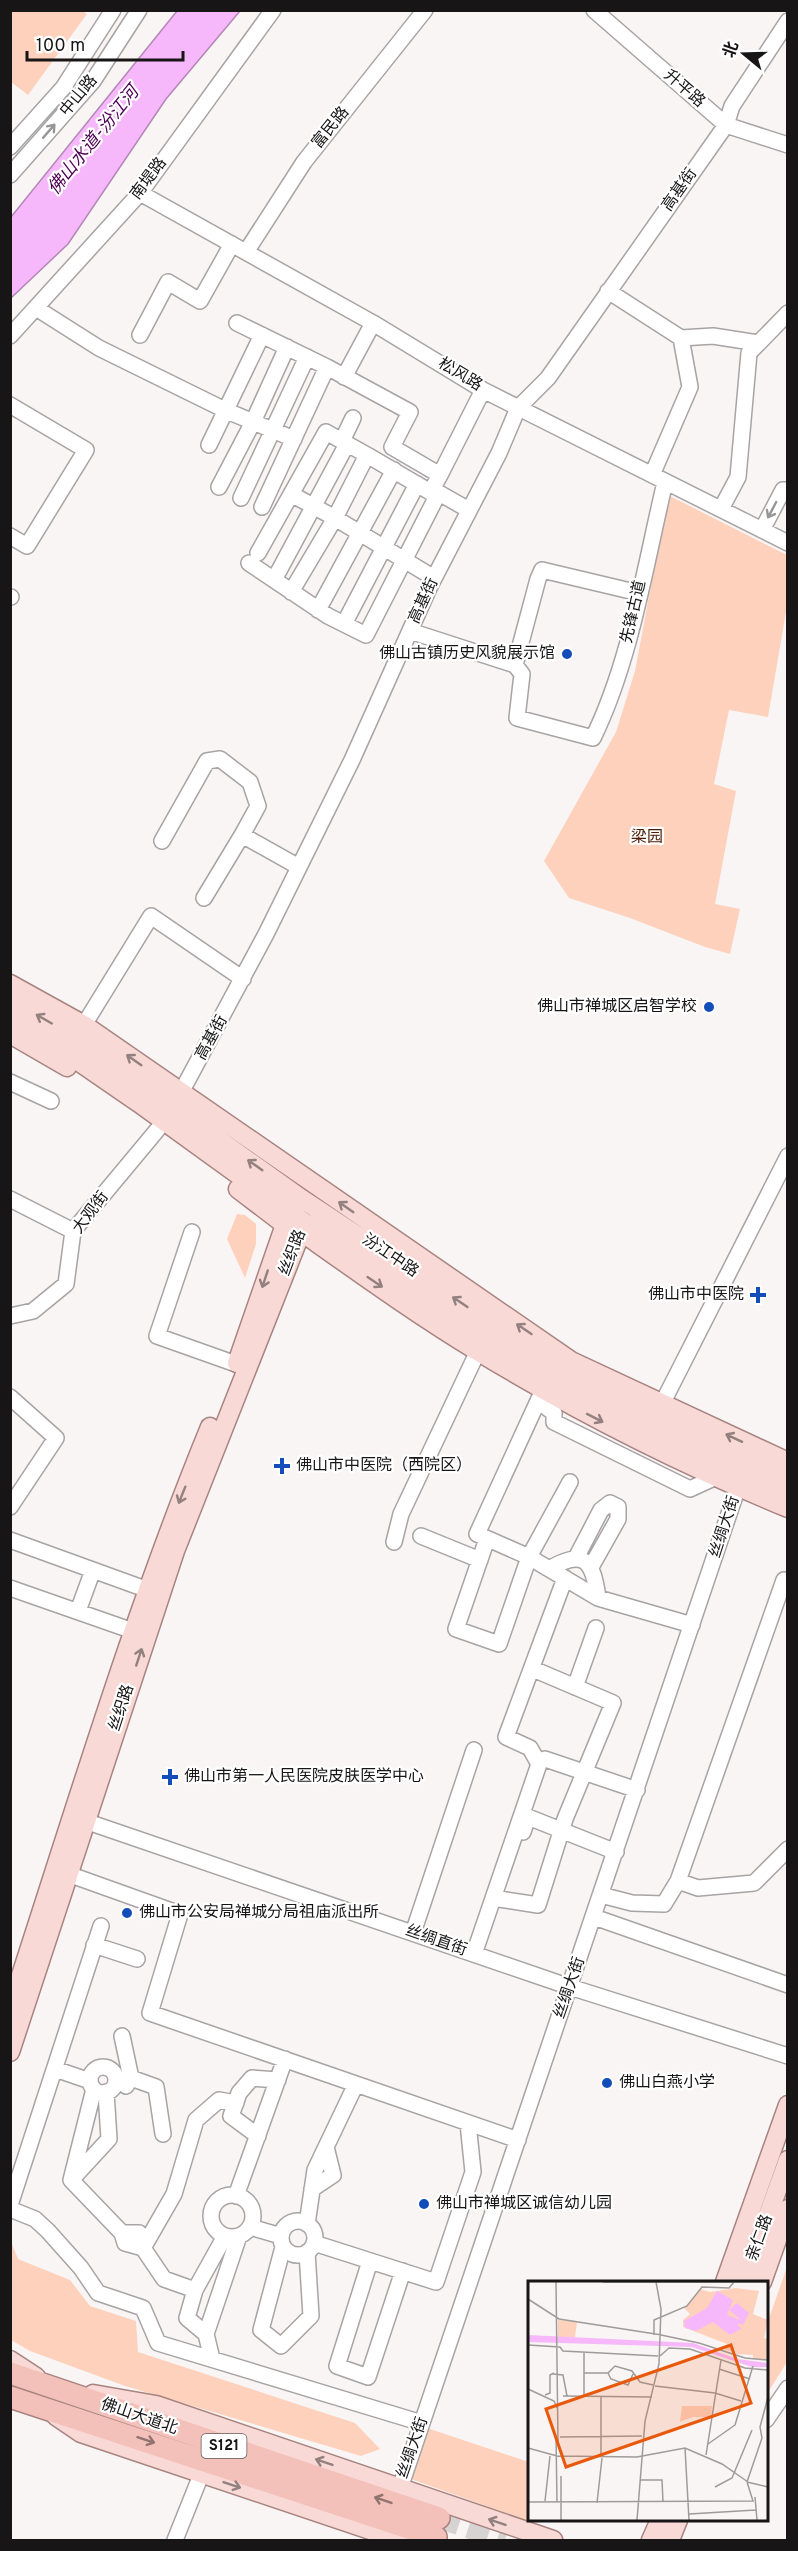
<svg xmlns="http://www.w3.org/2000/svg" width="798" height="2551" font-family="Overpass,'Noto Sans SC',sans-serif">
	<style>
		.green { fill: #fed1bc }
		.water { fill: #f6b8fb; stroke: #b387b6; stroke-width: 1.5 }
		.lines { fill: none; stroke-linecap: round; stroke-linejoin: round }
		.highway-tunnel { stroke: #d8d3d3; stroke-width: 21; stroke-dasharray: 21 10; stroke-linecap: butt }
		.minor-casing { stroke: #a8a3a4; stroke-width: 18 }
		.major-casing { stroke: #a78480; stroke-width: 21 }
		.highway-casing { stroke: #a78480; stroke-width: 24 }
		.minor { stroke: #fff; stroke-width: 15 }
		.major { stroke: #f8d9d6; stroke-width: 18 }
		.highway { stroke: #f4c0ba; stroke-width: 21 }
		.oneway { stroke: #979696 }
		.oneway2 { stroke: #93817f }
		.oneway3 { stroke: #917370 }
		.poi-dot { fill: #124db9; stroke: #fff; stroke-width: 2 }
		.labels { text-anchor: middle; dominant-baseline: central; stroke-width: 4.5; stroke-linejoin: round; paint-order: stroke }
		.shield { fill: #fff; stroke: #5d5b5b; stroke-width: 1.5 }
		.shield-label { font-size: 15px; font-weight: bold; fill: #171515 }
		.street-label { font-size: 16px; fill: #171515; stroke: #fff }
		.poi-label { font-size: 16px; fill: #171515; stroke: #fff; text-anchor: start }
		.park-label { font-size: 16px; fill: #4d1b00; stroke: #fff }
		.water-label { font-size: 18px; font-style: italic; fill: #4e0055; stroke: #fff }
		.inset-road { fill: none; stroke: #9f9b9b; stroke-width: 1.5 }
		.view { fill: #e8590c; fill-opacity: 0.15; stroke: #e8590c; stroke-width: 3 }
		.inset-edge { fill: none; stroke: #171515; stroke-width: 3 }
	</style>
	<rect width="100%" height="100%" fill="#faf5f5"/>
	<path class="green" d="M83,11L87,14L28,95L11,82V11Z
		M668,495L787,555V606L768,717L729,710L714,784L736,791L715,904L740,909L730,954L705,947L630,918L569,898L544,861L616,732L635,671Z
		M237,1214L245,1215L256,1224V1244L245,1278L227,1239Z
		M10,2239L18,2259L70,2280L90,2306L136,2321L138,2352L355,2423L380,2449L361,2456L125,2386L30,2351L11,2340Z
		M787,2267V2362L767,2394V2324Z
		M427,2428L529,2462L528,2521L411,2479Z"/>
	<path class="water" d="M177,11H240L166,99L68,244L11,298V217Z"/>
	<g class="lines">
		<path class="highway-tunnel" d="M439,2518L505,2540"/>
		<g class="minor-casing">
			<path id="minor" d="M594,10L726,125L788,145
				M10,147L63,88L113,10
				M10,175L93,81L139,10
				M140,193L373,323L483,390L788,543
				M246,252L304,162L425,10
				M608,291L681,338L713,336L758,343
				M36,308L99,348L227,411L294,439
				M237,323L327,367L410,412L392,447L440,475L432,489L469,510
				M140,335L168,282L200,301L232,244
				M10,336L140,193L273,10
				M344,377L373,323
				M10,405L86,450L27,546L10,536
				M342,441L353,418
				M209,445L262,335
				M440,475L483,390
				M652,475L690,387L681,338
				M219,487L253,422L287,347
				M241,498L307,357
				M262,507L327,367
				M721,509L738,477L749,353L788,313
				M762,530L783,490H788
				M258,553L326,432L367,455L335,518L291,494
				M249,563L328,616L366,635L437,496L367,455
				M274,580L347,444
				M291,592L335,518L434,578
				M10,597H11
				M318,610L394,470
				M344,624L417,484
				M410,631L515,665L522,674L517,718L593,738C631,660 645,566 665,482
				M515,665L538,579L542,570L639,593
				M162,841L207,761L220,759L250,782L258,806L242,835L299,867
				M204,898L242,835
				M79,1033L151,916L243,979
				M10,1082L51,1101
				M177,1100L266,934L352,760L430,586L499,453L518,408L548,378L726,125L732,106L788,21
				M10,1199L73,1231
				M192,1232L157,1336L236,1364
				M10,1316L33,1311L66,1284L73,1231L158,1129
				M543,1390L477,1534L529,1557L598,1598L692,1625
				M10,1397L56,1438L10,1507
				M538,1401L554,1413V1422L690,1489L716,1477
				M662,1404L788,1156
				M421,1536L480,1560
				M487,1539L456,1629L499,1644L529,1557L570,1482
				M10,1540L148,1590
				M394,1542L401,1514L478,1351
				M576,1558L601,1510L610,1503L618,1507V1519L591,1567
				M549,1569C585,1548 593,1561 598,1598
				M10,1588L133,1631
				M78,1611L93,1570
				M575,1687L596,1628
				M545,1759L637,1790
				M85,1821L570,1987L788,2056
				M523,1832L528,1817L616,1852
				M68,1874L180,1914L150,2013L518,2140
				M678,1881L784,1580L788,1581
				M601,1895L632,1903L664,1904L678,1881L698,1888L754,1883L788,1849
				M499,1899L538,1905L565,1819L613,1703L533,1669
				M594,1917L788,1985
				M413,1933L474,1750
				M94,1945L137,1959
				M474,1954L539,1764L530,1748L506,1737L565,1578
				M122,2036L131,2078L126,2086
				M90 2080a13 13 0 1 1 26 0a13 13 0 1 1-26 0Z
				M55,2069L90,2081
				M131,2078L156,2087L163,2134
				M94,2089L71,2180L122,2233H139L143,2248
				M258,2136L231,2116L239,2093L252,2078L278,2080
				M74,2177L109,2139L106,2092
				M312,2189L333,2175L326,2147
				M211 2216a21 21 0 1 1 42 0a21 21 0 1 1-42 0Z
				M236,2196L285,2059
				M10,2205L101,1926
				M10,2209L35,2219L48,2231L81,2268L98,2293L143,2308L158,2343L422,2423
				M281 2238a17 17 0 1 1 34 0a17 17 0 1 1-34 0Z
				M307,2224L315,2170L356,2084
				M250,2227L281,2236
				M122,2233L125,2243L143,2248L164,2279L195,2290L225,2236
				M314,2243L436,2282L473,2172L468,2123
				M283,2247L261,2330L281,2346L311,2316L307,2252
				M143,2248L174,2194L196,2120L219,2100L236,2103
				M370,2261L337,2366L368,2377L403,2271
				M195,2290L187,2318L206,2334
				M212,2359L206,2334L239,2236
				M766,2420L788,2388
				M400,2488L738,1487
				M175,2540L201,2475"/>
		</g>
		<g class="major-casing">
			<path id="major" d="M10,984L84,1025L571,1361L788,1462
				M10,1002L76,1038L302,1199L567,1374L788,1480
				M10,1018L33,1030L139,1103L305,1223L316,1228L563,1387L788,1494
				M10,1034L67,1067
				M238,1189L284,1224L310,1238C365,1277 421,1317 479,1352C578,1412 681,1464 788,1508
				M237,1363L289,1213
				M10,2009C74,1814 132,1617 210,1427
				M10,2052L175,1551L304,1225
				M725,2282L788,2105
				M744,2282L788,2160
				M762,2282L788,2209
				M10,2360L36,2377
				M93,2394L156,2405L553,2540
				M56,2416L81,2433L400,2540
				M651,2540L660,2520
				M670,2540L678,2520"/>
		</g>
		<g class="highway-casing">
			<path id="highway" d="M10,2373L439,2518
				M10,2397L436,2537"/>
		</g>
		<use href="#minor" class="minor"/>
		<use href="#major" class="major"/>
		<use href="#highway" class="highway"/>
	</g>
	<defs><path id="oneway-shaft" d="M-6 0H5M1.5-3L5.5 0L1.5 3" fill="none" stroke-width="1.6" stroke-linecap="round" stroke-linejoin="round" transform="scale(1.5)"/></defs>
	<g class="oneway">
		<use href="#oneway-shaft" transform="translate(49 131) rotate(-49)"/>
		<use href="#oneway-shaft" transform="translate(772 510) rotate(118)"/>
	</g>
	<g class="oneway2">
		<use href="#oneway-shaft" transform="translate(44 1019) rotate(-150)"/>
		<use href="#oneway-shaft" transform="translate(134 1060) rotate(-145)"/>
		<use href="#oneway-shaft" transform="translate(255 1165) rotate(-145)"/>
		<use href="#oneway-shaft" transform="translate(346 1207) rotate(-145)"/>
		<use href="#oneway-shaft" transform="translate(265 1279) rotate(108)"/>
		<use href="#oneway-shaft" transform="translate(375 1282) rotate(34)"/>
		<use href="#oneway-shaft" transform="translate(460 1302) rotate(-146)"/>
		<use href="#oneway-shaft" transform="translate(524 1329) rotate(-146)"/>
		<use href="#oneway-shaft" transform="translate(595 1418) rotate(27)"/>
		<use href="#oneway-shaft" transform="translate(734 1438) rotate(-155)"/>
		<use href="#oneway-shaft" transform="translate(182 1495) rotate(112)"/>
		<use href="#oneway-shaft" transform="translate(139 1657) rotate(-72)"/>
		<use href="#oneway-shaft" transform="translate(324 2462) rotate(-161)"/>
		<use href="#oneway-shaft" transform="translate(232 2485) rotate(18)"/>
		<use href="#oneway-shaft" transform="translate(497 2522) rotate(-161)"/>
	</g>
	<g class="oneway3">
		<use href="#oneway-shaft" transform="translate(146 2440) rotate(18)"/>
		<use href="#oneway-shaft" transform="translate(383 2500) rotate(-161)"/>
	</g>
	<g class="poi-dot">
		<circle cx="567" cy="654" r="6"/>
		<circle cx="709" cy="1007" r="6"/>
		<path d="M755 1286h6v6h6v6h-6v6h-6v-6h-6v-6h6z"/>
		<path d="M279 1457h6v6h6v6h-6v6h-6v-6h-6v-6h6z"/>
		<path d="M167 1768h6v6h6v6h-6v6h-6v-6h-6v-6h6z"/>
		<circle cx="127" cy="1913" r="6"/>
		<circle cx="607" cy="2083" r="6"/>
		<circle cx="424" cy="2204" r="6"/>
	</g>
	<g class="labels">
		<rect class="shield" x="201.5" y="2434" width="45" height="24" rx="4.5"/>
		<g class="shield-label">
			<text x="224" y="2446">S121</text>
		</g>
		<g class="street-label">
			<text transform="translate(684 89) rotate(41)">升平路</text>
			<text transform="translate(79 96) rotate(-50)">中山路</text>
			<text transform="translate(331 128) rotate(-51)">富民路</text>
			<text transform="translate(149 179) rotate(-53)">南堤路</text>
			<text transform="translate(680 190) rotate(-55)">高基街</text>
			<text transform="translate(460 375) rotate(31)">松风路</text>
			<text transform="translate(424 601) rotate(-65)">高基街</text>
			<text transform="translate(634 612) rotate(-77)">先锋古道</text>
			<text transform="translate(212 1038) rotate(-61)">高基街</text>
			<text transform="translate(91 1213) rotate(-53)">大观街</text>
			<text transform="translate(293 1253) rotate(-69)">丝织路</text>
			<text transform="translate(390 1256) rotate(34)">汾江中路</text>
			<text transform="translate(725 1527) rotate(-72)">丝绸大街</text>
			<text transform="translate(122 1708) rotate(-72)">丝织路</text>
			<text transform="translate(436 1941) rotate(19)">丝绸直街</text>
			<text transform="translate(570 1988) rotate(-71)">丝绸大街</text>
			<text transform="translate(760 2238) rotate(-70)">亲仁路</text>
			<text transform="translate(139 2417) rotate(19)">佛山大道北</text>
			<text transform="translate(413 2448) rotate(-71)">丝绸大街</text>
		</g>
		<g class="poi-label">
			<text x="555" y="654" text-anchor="end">佛山古镇历史风貌展示馆</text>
			<text x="697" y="1007" text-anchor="end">佛山市禅城区启智学校</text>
			<text x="744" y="1295" text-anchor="end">佛山市中医院</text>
			<text x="296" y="1466">佛山市中医院（西院区）</text>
			<text x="184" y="1777">佛山市第一人民医院皮肤医学中心</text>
			<text x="139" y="1913">佛山市公安局禅城分局祖庙派出所</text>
			<text x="619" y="2083">佛山白燕小学</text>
			<text x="436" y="2204">佛山市禅城区诚信幼儿园</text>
		</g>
		<g class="park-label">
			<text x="647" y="838">梁园</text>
		</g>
		<g class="water-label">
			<text transform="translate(94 141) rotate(-51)">佛山水道-汾江河</text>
		</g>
	</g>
	<g transform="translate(528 2281)">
		<rect width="240" height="240" fill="#faf5f5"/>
		<path d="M208,7L231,10L225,33L240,39L236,57L240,58V78H225V74L208,73L206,67L205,71L193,67L199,63L155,46V39L162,33L156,27L172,8L182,11ZM30,39L49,41L47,56H30ZM154,125H184L183,136H165L152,141Z" fill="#fed1bc"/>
		<path d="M189,10L205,19L199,34L213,39L201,29L209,22L221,32L215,44L209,42L213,48L202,54L185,41L168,50L157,47L156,40L179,27ZM0,54L165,62L209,78L240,82V86H224L164,66L0,61Z" fill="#f6b8fb"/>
		<path class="inset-road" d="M28,1L30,160M75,1H240M0,18L31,38L134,54M126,54V39L159,25L174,6L201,7L206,1M133,54L171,62L217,77L240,79M0,64L32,66L35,70L130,75M56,71V116M132,75L141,67L162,68L217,87L240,89M191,88L222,98M56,92H80L87,85L104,90L112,101L125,104M80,92L83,98L100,104L105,93M25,93L35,94L39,115M127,105L187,112L213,120M0,108L26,120L29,127M17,114L22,112V94L26,92M35,115L124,116M73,116V176M207,144L225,85M28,155L29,221M32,156L114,155M180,163L207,144M0,167L29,175L109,176L157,167L194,183L220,201M157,167L161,239M178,174L193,79M33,195V239M112,199H134L135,221M219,201L234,157L232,146L240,116M219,201L240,206M187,206L204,197L224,149M227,216L229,239M17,220L22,175M0,221L225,220L219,201M69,222L74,177M161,233L228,229M109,239L117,140L131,83L133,28L128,1"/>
		<path class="view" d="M203,64L223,122L38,186L18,128Z"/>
		<rect width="240" height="240" class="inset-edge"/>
	</g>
	<rect width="798" height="2551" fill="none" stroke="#171515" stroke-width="24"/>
	<g transform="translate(744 54) rotate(289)" stroke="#ffffff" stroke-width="4.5" paint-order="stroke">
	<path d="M0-4.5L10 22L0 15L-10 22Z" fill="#171515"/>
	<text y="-9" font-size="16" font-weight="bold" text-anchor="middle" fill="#171515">北</text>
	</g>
	<path d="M27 51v9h156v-9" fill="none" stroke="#171515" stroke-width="3"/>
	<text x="36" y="51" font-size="18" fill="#171515" stroke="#ffffff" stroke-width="4.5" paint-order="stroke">100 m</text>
</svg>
